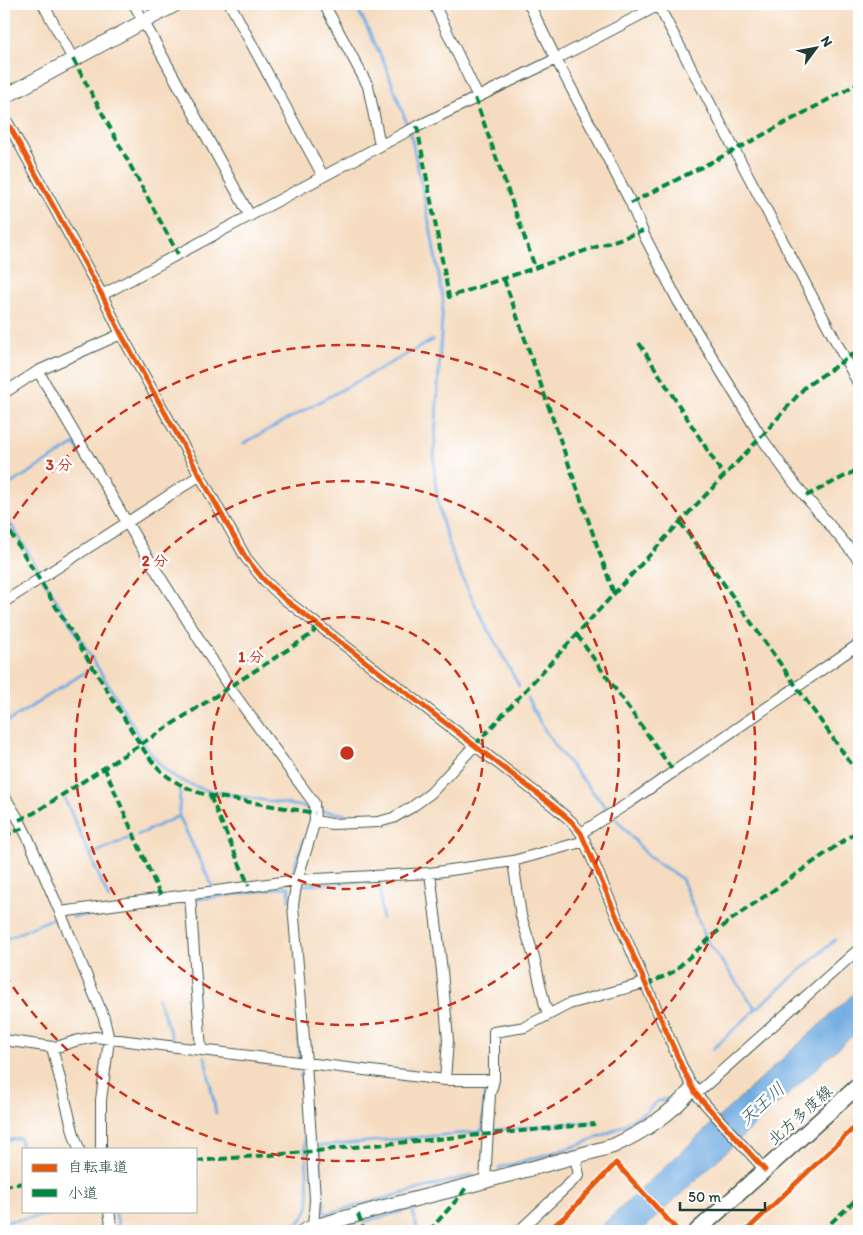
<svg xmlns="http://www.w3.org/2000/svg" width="863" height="1235" font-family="Itim,'Klee One',sans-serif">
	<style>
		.water { fill: #70abe1; stroke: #48748a }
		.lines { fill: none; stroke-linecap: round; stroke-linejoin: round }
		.stream { stroke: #70abe1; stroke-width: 3 }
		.street-casing { stroke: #3f5549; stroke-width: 12 }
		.secondary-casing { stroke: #3f5549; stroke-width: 16 }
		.primary-casing { stroke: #3f5549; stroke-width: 18 }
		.street { stroke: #fff; stroke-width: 10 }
		.secondary { stroke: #fff; stroke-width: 14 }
		.primary { stroke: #fff; stroke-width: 15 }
		.quiet { stroke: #00873e; stroke-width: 4; stroke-dasharray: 8 4; stroke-linecap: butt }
		.cycleway-casing { stroke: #fff; stroke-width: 8 }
		.cycleway { stroke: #e8590c; stroke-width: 5 }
		.ring { fill: none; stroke: #c8321e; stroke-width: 2.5; stroke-dasharray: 9 6 }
		.labels { text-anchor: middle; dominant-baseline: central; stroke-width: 5; stroke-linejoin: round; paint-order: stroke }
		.street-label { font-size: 16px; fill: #1f3d34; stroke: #fff }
		.water-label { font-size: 18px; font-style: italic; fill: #375e68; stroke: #fff }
		.centre { fill: #c8321e; stroke: #fff; stroke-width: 2.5 }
		.ring-label { font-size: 15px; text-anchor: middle; font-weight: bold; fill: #c8321e; stroke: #fff; stroke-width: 5; stroke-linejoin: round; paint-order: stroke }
	</style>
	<rect width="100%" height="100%" fill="#fff"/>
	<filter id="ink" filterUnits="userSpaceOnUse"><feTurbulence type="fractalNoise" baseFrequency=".02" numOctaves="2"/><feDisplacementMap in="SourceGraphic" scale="10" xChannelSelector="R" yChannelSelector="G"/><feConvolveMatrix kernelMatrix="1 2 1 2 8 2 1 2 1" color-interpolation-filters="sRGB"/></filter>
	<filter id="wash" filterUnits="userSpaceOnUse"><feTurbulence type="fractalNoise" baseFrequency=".0096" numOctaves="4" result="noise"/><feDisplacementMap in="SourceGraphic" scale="20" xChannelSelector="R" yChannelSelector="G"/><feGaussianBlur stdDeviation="1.12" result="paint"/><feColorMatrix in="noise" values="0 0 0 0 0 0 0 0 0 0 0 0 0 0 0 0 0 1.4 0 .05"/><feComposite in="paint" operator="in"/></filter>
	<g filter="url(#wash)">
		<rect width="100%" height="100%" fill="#f5dbbf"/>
		<path class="water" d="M859,989V1030L837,1049L641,1231H596L744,1094Z"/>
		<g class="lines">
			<path class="stream" d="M355,4L368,29L386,67L411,135L431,232L443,300L434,456C433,542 480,613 519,686
				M244,443L433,340
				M4,488L75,444L82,456
				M4,513L40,572
				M44,580L142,740
				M527,698L544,729L559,751L608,810
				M4,724L90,669
				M144,743C163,773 176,781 209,791L311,808
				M180,790L179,816L212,886
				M65,799L109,899
				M318,810L355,816L376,817
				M617,820L649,857L682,879L707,941L756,1009
				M138,835L179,816
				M90,855L131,837
				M292,873L305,838
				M304,885L377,881L380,884L382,918
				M193,902V900L285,887H289V900
				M73,917L186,901
				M4,940L53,918L55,920
				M158,998L174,1043
				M297,1012L300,1057
				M713,1049L756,1009L835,940
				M205,1057L216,1113
				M495,1130L592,1122
				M4,1141L20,1138L24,1160
				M318,1146L479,1132L483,1129L485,1084
				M319,1152L324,1203V1212L329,1213L473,1175
				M499,1168L579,1145L615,1130L647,1111L656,1102L666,1099
				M412,1209L418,1231
				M115,1211L120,1231
				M4,1222L75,1211
				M363,1222L454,1197
				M262,1231L287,1229
				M285,1231C299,1224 306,1218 309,1203L301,1074
				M329,1231L355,1223"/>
		</g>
	</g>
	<g filter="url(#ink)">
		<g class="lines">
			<g class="street-casing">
				<path id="street" d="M43,4L73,59
					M134,4L250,216
					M230,4L323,176
					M324,4L368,86L380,145
					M434,4L478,97
					M529,4L556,59L631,203L644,235L678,301L763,440L795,484L859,560
					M658,5L859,385
					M4,116L102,295L121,334L246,558L264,580L283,598L552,805L571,821L581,833L646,985L683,1069L696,1094L765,1170
					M102,295L406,132L556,59L661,4
					M38,371L142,548L229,687L314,803L315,821L297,880L293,905L306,1063L315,1199L313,1227
					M4,393L38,371L121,334
					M4,602L199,476
					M4,796L19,820L28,838L60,912L104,1018L109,1040L101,1100V1149
					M315,821L332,824L378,822L393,818L412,807L431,793L475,745
					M581,833L630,802L859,644
					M513,861L521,916L534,957L545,1006L549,1014
					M430,873L442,971L448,1040L445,1080
					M190,895L201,1050
					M60,912L297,880L430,873L513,861L585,841
					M4,1040L52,1047L60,1046L75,1041L95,1037L445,1080H494L490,1094L485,1181
					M52,1047L74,1135L79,1149
					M494,1080V1032L525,1027L569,1004L645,983
					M696,1094L859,949
					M109,1211L112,1231
					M519,1231L579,1175L575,1157"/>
			</g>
			<g class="secondary-casing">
				<path id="secondary" d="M4,97L176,4
					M304,1231L313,1227L384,1207L467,1186L613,1146C645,1131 670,1115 693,1088"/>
			</g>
			<g class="primary-casing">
				<path id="primary" d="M697,1231L859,1085"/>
			</g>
			<use href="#street" class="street"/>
			<use href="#secondary" class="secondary"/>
			<use href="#primary" class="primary"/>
			<path class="quiet" d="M659,4V5
				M73,59L178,254
				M475,98L535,267
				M417,126L449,297L643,231
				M631,203L735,150L859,83
				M504,279L614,594
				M639,343L724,476
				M806,496L859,469
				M4,522L140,744C158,773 174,785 207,795L315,813
				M680,522L859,775
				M577,635L674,772
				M475,745L680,522L761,437L805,387L859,350
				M104,767L162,899
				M210,796L249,886
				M19,820L34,813L312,634L319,625
				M4,836L23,828
				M646,985L673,972L728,922L859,830
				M196,1161L307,1152L343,1148L595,1124
				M4,1186L24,1183
				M358,1214L364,1231
				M429,1231L461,1195L467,1186
				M822,1231L859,1197"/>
			<g class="cycleway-casing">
				<path id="cycleway" d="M4,116L102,295L121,334L246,558L264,580L283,598L552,805L571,821L581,833L646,985L683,1069L696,1094L765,1170
					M547,1231L567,1215L616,1163L678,1231
					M742,1231L748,1229L859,1123"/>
			</g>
			<use href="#cycleway" class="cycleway"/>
		</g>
	</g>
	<g class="ring">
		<circle cx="347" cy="753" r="136"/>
		<circle cx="347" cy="753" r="272"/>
		<path d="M5 531A408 408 0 1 1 5 975"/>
	</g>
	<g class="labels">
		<g class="street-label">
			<text transform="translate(800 1115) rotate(-42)">北方多度線</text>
		</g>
		<g class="water-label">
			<text transform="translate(762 1104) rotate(-42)">天王川</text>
		</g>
	</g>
	<circle cx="347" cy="753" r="8" class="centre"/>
	<g class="ring-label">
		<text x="59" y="470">3 分</text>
		<text x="155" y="566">2 分</text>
		<text x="251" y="662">1 分</text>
	</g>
	<rect width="863" height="1235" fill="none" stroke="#fff" stroke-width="20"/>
	<rect x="22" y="1148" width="175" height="65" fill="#ffffff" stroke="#a5b1ae"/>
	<rect x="32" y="1164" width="25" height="8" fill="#e8590c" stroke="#a5b1ae"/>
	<text x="68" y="1172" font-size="15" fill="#1f3d34">自転車道</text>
	<rect x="32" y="1189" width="25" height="8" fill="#00873e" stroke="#a5b1ae"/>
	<text x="68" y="1198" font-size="15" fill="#1f3d34">小道</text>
	<g transform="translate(816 48) rotate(58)" stroke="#ffffff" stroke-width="4" paint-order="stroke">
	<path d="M0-4L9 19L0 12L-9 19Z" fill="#1f3d34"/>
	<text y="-8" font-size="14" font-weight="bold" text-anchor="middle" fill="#1f3d34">N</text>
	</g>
	<path d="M680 1202v8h85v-8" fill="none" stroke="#1f3d34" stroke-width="2.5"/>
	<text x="688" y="1202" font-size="15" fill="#1f3d34" stroke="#ffffff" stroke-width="4" paint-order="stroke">50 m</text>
</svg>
